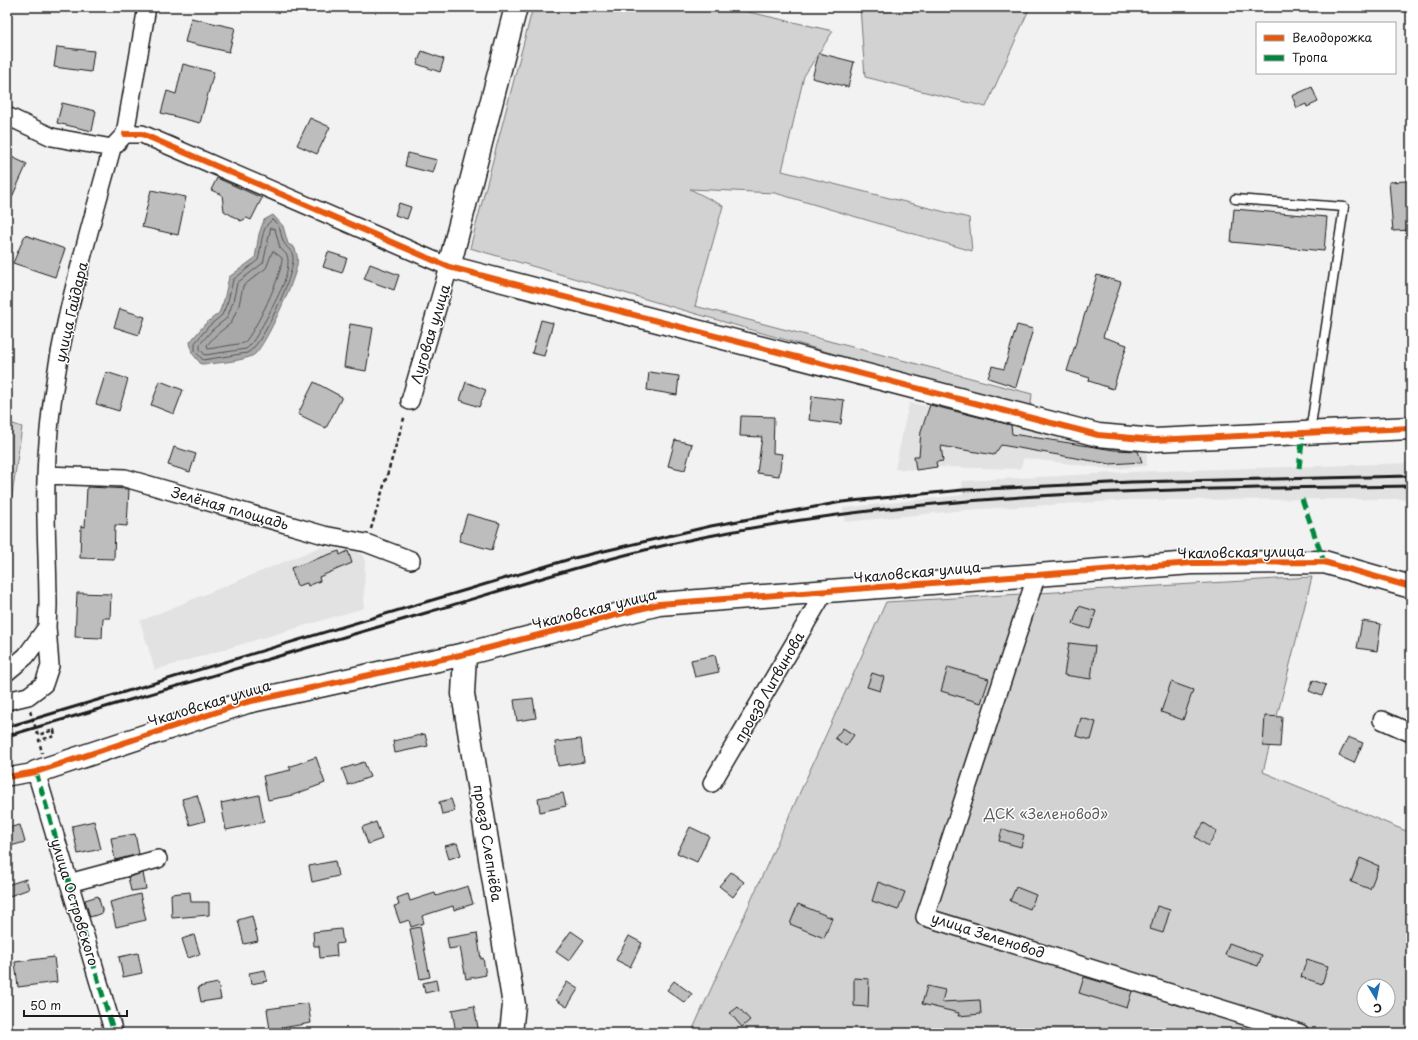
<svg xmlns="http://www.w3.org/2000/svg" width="1418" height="1040" font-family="'Playpen Sans',sans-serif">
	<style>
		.built { fill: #e2e2e2 }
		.green { fill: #d2d2d2; stroke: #777; fill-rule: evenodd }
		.water { fill: #a8a8a8; stroke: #707070 }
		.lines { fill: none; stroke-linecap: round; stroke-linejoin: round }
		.shore { stroke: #545454; stroke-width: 1 }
		.building { fill: #bdbdbd; stroke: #1c1c1c }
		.lane-casing { stroke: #1c1c1c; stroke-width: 11 }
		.street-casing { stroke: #1c1c1c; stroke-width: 20 }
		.secondary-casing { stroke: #1c1c1c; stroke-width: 25 }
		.path { stroke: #1c1c1c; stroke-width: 2.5; stroke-dasharray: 4 3; stroke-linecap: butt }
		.lane { stroke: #fff; stroke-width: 8 }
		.street { stroke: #fff; stroke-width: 17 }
		.secondary { stroke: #fff; stroke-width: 22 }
		.rail { stroke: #1c1c1c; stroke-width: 3 }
		.quiet { stroke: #00873e; stroke-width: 5; stroke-dasharray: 10 5; stroke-linecap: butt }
		.cycleway-casing { stroke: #fff; stroke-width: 8 }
		.cycleway { stroke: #e8590c; stroke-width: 6 }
		.labels { text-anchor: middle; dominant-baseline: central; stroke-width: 3; stroke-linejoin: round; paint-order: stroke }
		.street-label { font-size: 14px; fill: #1c1c1c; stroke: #fff }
		.park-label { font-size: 14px; fill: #5c5c5c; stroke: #fff }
	</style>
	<rect width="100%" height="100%" fill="#f2f2f2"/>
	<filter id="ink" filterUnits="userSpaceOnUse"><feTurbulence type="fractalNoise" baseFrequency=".025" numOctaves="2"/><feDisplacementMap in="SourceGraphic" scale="8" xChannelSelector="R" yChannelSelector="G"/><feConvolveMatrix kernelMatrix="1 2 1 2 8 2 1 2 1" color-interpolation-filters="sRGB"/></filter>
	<g filter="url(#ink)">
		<path class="built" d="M909,403L1146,441L1147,466L1111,469L1024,458L1020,469L937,467L916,470L895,469Z
			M1411,463V499L1131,500L965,510L845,522L843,508L963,495L962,481L1131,472Z
			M320,547L358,552L365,558L364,608L155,670L140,621Z"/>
		<path class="green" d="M533,7H735V9L833,31L804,76L782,171L969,218L972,251L775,193L690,189L723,206L695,306L1032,394L1030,411L470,248Z
			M860,7H1030L986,107L865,77Z
			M7,422L22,427L7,529Z
			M1312,577L1263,772L1411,833V1033H698L692,1031L886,602ZM1364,986H1388V1010H1364Z"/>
		<path class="water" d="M273,215L283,226L288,244L294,247C297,253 298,258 297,265C295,280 266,344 255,354C247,361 212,364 201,364L192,353L190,342L205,324L219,313L224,300L229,277L255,258L259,234L264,220Z"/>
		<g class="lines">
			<path class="shore" d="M272,220C280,224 280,230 282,238C285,249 293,249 293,258C294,276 262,347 247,353L203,360L195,351V343L208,327L222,315L228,301L233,280L258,260C262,248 260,227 272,220Z
				M271,228L275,229L280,248L287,255C290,263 286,276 283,285C279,295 254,345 246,349L205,355L200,349V344L212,330L227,318L233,302L237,283L263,263Z
				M273,251L282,258C283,274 255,332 244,343L208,349L207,345L216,335L231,323L239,305L243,286L266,268Z"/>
		</g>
		<path class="building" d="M191,18L235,28L229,52L185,42Z
			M57,47L94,51L91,72L54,67Z
			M422,51L444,59L440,72L417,64Z
			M819,53L854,62L848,87L812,78Z
			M183,64L214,72L200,123L161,113L167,91L176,94Z
			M1312,87L1318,102L1307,107L1306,104L1297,108L1292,96Z
			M62,103L96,111L92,131L57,123Z
			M310,118L330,127L317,154L297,145Z
			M408,153L437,160L433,173L405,166Z
			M7,155L27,164L7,208Z
			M217,178L262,198L251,220L247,218L241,221L224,211L222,195L211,190Z
			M1407,181L1411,230L1393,231L1389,182Z
			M151,190L186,197L178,235L142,227Z
			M399,203L411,207L407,219L395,215Z
			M1234,209L1327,217L1324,251L1231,242Z
			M25,235L65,249L55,277L13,263Z
			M328,252L347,258L342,273L323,267Z
			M370,264L399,275L394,290L364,279Z
			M1097,275L1121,282L1103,337L1127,345L1113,389L1089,381L1090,378L1067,371Z
			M120,309L145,317L139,335L114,327Z
			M541,320L553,323L544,356L532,353Z
			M350,324L373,328L366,371L344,367Z
			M1017,325L1033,329L1016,387L988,378L992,366L1004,369Z
			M106,372L128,379L119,411L96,404Z
			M649,372L679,376L677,395L647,390Z
			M160,381L183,390L174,414L151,405Z
			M314,382L342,397L326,428L298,414Z
			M466,382L486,390L479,407L460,400Z
			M812,396L844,400L841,424L809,420Z
			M930,405L1011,425L1012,434L1114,450L1138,451L1142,462L1110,464L1001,445L994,455L941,446L943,461L936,462L937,467L916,470L914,456H919L921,431Z
			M741,416L774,417L773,453L782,454L779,476L757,473L762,437L740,436Z
			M675,440L692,444L685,470L668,466Z
			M174,447L196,454L190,472L168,465Z
			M87,487L129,489L127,526L115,525L114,559L80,558L81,526L85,527Z
			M467,514L500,523L492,550L459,541Z
			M339,551L340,555L348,551L352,563L319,577L320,581L308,586L307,583L297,586L291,568Z
			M77,593L111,594L110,618H103L102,638L75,637Z
			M1079,606L1096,611L1090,629L1073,624Z
			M1362,621L1381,624L1377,651L1357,648Z
			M1069,643L1095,646L1091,679L1064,675Z
			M715,655L719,672L695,677L691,660Z
			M948,667L989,679L981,703L941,691Z
			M872,673L884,677L880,691L867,687Z
			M1313,680L1326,685L1322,696L1309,691Z
			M1171,682L1193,690L1183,720L1161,712Z
			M533,698L536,718L517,721L514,700Z
			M1265,716L1282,717L1280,747L1263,746Z
			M1081,718L1096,722L1091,740L1076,736Z
			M843,728L854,735L846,746L835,738Z
			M425,734L428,746L395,753L393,741Z
			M1348,737L1363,743L1354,763L1339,756Z
			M581,739L584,762L558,766L555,742Z
			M316,757L325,783L293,795L268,800L263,776L291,770L289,767Z
			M364,762L370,777L348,785L342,769Z
			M563,793L566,806L540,812L538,798Z
			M197,795L205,821L190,825L182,799Z
			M259,795L264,822L226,830L221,803Z
			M451,799L455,811L442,814L439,802Z
			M94,821L101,849L78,854L72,826Z
			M376,822L382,839L368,844L362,827Z
			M1204,823L1217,831L1208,846L1195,837Z
			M20,825L25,842L7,847V828Z
			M690,827L709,836L697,862L677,853Z
			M1002,829L1024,835L1021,847L999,841Z
			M135,834L139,854L115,860L111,838Z
			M457,843L461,855L449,859L445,846Z
			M1360,858L1379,866L1370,889L1351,882Z
			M335,861L338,876L312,882L309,866Z
			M731,872L744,882L733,897L719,886Z
			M143,873L146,889L131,891L128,877Z
			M26,879L29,889L7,897V885Z
			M878,882L905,892L898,910L872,901Z
			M468,886L473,904L454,910L453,906L422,916L424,923L411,927L409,920L400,923L394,906L399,905L397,898L408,894L410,901L435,893L436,896Z
			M1016,887L1036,895L1030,909L1010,901Z
			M190,892L191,902H209V915L172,918L171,894Z
			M140,894L146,920L116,927L110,902Z
			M98,896L103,913L90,917L85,900Z
			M798,904L832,918L824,938L790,924Z
			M1157,906L1170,910L1163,933L1150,929Z
			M252,916L258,941L244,944L238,920Z
			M420,927L430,977L420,979L410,929Z
			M341,929L343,943L336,944L337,956L320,958L319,946H314L313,932Z
			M571,931L584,940L569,961L556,952Z
			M477,933L481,959L483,958L486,975L466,979L460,947L449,949L447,938Z
			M194,935L200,954L188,958L182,939Z
			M629,936L642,943L630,967L616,960Z
			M1229,943L1262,955L1258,966L1225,955Z
			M138,953L142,973L123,977L119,957Z
			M54,957L57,982L18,987L15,962Z
			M1307,959L1328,966L1322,984L1301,977Z
			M265,970L267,981L251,984L249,973Z
			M1084,977L1132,991L1127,1008L1079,993Z
			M854,978L869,979L868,1007L854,1006Z
			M436,980L438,990L425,993L423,983Z
			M674,981L692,994L685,1003L667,990Z
			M567,982L578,989L567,1007L556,1000Z
			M218,983L221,999L201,1002L198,987Z
			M927,986L945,990L942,1002L980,1000L981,1014L958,1016L959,1013L922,1004Z
			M308,1003L311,1023L270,1030L267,1009Z
			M474,1006L479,1033H456L452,1010Z
			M738,1007L750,1020L742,1027L730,1013Z"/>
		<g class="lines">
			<g class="lane-casing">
				<path id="lane" d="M1235,199L1344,207L1310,432"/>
			</g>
			<g class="street-casing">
				<path id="street" d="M7,116L52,137L112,148
					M125,134H142L449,267L410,401
					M46,475L125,478L324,535L366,543L411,560
					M1037,574L925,917L1300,1033
					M7,672L26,656L47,627
					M7,701L28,696L44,684L50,666L47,627L48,606C48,552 43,497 48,443C55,342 86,244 112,148L125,134L147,7
					M1382,720L1411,733
					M7,777L36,772L114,1033
					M712,783L825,591
					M69,883L158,859"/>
			</g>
			<g class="secondary-casing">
				<path id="secondary" d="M516,7L449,267L1098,435L1154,440L1411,428
					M465,654L463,694L514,1005L511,1033
					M36,772L247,702L465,654L659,604L1192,563L1324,562L1411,587"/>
			</g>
			<path class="path" d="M7,487L13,489
				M371,529L405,415
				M30,711L38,735L54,730L55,736L39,740L42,753"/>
			<use href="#lane" class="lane"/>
			<use href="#street" class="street"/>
			<use href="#secondary" class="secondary"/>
			<path class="rail" d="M7,727L570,559L711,526L842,502L963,490L1131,482L1411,476
				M7,736C148,695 288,653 429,612C523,584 618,553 714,535C944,490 1178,489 1411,486"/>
			<path class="quiet" d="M1299,468L1303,433
				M1302,499L1324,562
				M36,772L114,1033"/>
			<g class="cycleway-casing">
				<path id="cycleway" d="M125,134H142L449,267L1098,435L1154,440L1411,428
					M7,777L36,772L247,702L465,654L659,604L1192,563L1324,562L1411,587"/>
			</g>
			<use href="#cycleway" class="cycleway"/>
		</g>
	</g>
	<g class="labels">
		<g class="street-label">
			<text transform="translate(71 312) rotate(-77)">улица Гайдара</text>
			<text transform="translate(430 334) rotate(-73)">Луговая улица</text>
			<text transform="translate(230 508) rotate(16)">Зелёная площадь</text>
			<text transform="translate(1241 552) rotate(-1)">Чкаловская улица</text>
			<text transform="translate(917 572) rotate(-5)">Чкаловская улица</text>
			<text transform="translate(594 609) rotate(-14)">Чкаловская улица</text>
			<text transform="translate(769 687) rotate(-60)">проезд Литвинова</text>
			<text transform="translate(209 703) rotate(-17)">Чкаловская улица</text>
			<text transform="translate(488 843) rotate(81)">проезд Слепнёва</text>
			<text transform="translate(75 902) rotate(73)">улица Островского</text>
			<text transform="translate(988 935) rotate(18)">улица Зеленовод</text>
		</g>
		<g class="park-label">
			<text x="1046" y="813">ДСК «Зеленовод»</text>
		</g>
	</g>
	<rect width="1418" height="1040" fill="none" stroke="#fff" stroke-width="24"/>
	<rect x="12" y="12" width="1394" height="1016" fill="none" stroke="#1c1c1c" stroke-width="1.5" filter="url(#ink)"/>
	<rect x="1256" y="22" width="140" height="52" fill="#ffffff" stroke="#a4a4a4"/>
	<rect x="1264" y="35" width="20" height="6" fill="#e8590c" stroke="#a4a4a4"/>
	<text x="1292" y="42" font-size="12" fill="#1c1c1c">Велодорожка</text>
	<rect x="1264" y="55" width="20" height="6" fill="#00873e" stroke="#a4a4a4"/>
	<text x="1292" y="62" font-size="12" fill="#1c1c1c">Тропа</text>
	<g transform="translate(1376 998) rotate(170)"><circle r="19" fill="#ffffff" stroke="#a4a4a4"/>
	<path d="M0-3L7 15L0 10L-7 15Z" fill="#1f6fb2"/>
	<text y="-6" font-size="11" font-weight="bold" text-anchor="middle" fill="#1c1c1c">С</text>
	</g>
	<path d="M24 1010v6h103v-6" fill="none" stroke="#1c1c1c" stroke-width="2"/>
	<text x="30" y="1010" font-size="12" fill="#1c1c1c" stroke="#ffffff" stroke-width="3" paint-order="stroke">50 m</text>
</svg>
